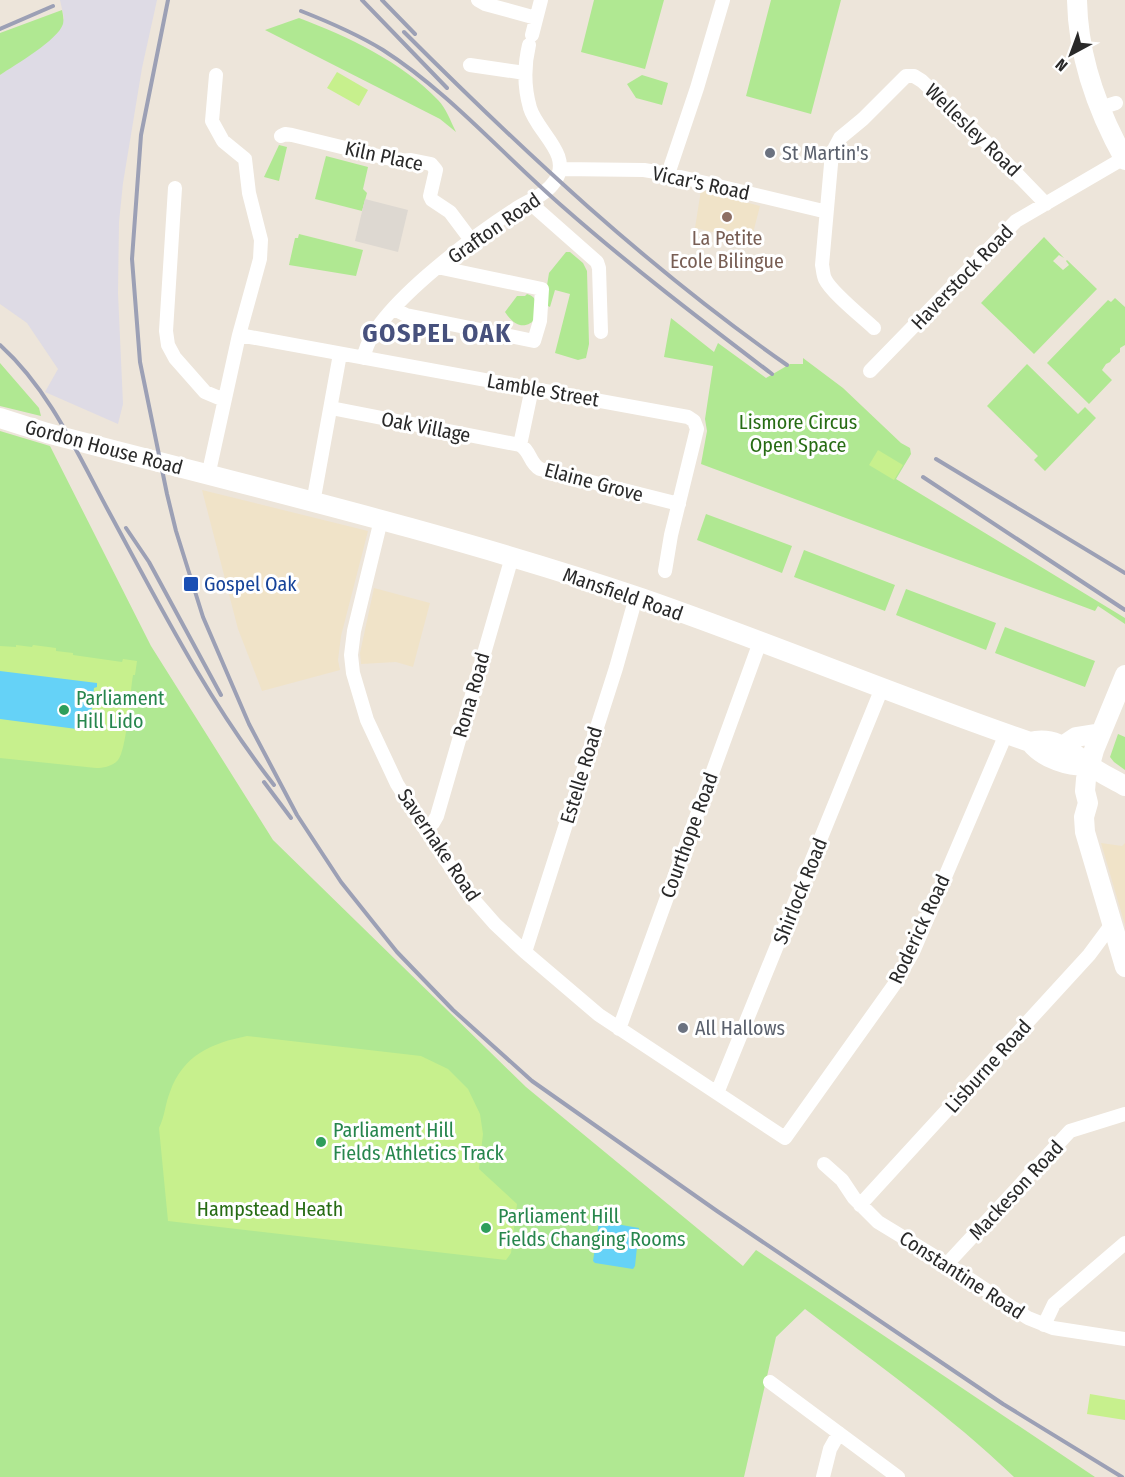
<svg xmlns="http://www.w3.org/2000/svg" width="1125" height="1477" font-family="'Fira Sans Condensed',sans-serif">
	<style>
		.industrial { fill: #dedbe5 }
		.education { fill: #f0e3c8 }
		.green { fill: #b0e892 }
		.pitch { fill: #c7f08d }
		.plaza { fill: #ddd8d1 }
		.water { fill: #65d2f7 }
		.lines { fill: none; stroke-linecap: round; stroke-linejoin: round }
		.street { stroke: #fff; stroke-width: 14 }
		.secondary { stroke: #fff; stroke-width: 20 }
		.rail { stroke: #9ca0b5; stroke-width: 4 }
		.worship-dot { fill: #6b7280; stroke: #fff; stroke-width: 2 }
		.education-dot { fill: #8d6e63; stroke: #fff; stroke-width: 2 }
		.transit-dot { fill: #1a4fb4; stroke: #fff; stroke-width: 2 }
		.leisure-dot { fill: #2e9e5b; stroke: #fff; stroke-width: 2 }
		.labels { text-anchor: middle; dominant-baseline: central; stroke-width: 6; stroke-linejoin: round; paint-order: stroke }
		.street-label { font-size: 20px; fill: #292929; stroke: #fff }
		.worship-label { font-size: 20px; fill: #5b616d; stroke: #fff; text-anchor: start }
		.education-label { font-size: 20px; fill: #785e54; stroke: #fff }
		.park-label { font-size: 20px; fill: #276c14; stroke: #fff }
		.transit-label { font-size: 20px; fill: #164399; stroke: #fff; text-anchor: start }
		.leisure-label { font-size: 20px; fill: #27864d; stroke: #fff; text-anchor: start }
		.district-label { font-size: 26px; font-weight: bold; letter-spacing: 1.5px; fill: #47517d; stroke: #fff }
	</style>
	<rect width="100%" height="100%" fill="#ede5da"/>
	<path class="industrial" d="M60,0H157L142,68L123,183L119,222L118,293L123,404L118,424L45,392L58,369L27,323L0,304V75L41,47L58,32L64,18Z"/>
	<path class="education" d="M701,190L760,206L751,241L695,228Z
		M202,490L368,531L341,636L338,660L340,670L262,691L238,629Z
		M374,588L430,603L413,667L396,662L361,664L360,653Z
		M1101,843L1122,846L1125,843V925Z"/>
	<path class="green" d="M594,0H664L645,69L581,52Z
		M771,0H841L811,114L746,96Z
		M62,10C63,15 64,19 63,24C58,40 15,65 0,75V33Z
		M299,18C347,36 402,62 438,100C446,108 451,122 456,132L440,119L265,30Z
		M642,75L668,83L662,105L636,98L627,84Z
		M279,145L287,147L279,181L264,177Z
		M326,156L368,167L363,189L367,193L362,211L315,199Z
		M299,234L363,250L356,276L289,265L295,238H298Z
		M1044,237L1064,258L1059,255L1053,261L1063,270L1069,265L1066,261L1067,260L1097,289L1034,354L981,303Z
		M566,252H570L583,263L587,271L589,344L586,358L578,360L555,353L570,294L555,290L550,307L544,304L549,273Z
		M527,294C539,297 536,307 537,317C526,331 514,326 505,312L517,296H525Z
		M1115,298L1125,307V345L1120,348V352L1112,359L1110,362L1106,364L1102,370L1112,380L1089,404L1047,363L1108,300L1111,302Z
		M671,318L714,352L718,343L766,378L790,364H803V358L843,388L901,443L910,448L911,454L896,479L1125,618V624L1098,606L1095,611L701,464L707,431L705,419L713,366L664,357Z
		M0,363L39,408L41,416L0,406Z
		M1027,364L1078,414L1085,407L1096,418L1045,471L1034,460L1038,456L987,406Z
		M0,431L50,446L151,646L273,840L526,1087L743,1266L756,1250L1095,1477H1014C951,1416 875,1363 805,1309L776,1337L744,1477H0Z
		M706,514L792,546L782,573L697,540Z
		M804,550L895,585L885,611L794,577Z
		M906,589L996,623L986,650L896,615Z
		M1005,627L1095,661L1085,687L995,653Z
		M1118,734L1125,737V770L1114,762L1110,757Z"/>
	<path class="pitch" d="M337,72L368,90L359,106L327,88Z
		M878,450L903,465L894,480L869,465Z
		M16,645L32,647L33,645L56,648V651L73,653V655L122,662L123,659L137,661L135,675H133C130,692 127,749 118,760C113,766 104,768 96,768L0,758V646L16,647Z
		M247,1036L421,1056L448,1069L468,1089L480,1114L483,1134L479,1169L517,1204L511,1253L506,1260L168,1221L159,1128C165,1116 165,1104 170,1092C183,1055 212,1043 247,1036Z
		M1090,1394L1125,1400V1420L1087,1414Z"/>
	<path class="plaza" d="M365,199L408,210L398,252L355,241Z"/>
	<path class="water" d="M0,671L97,683V687L94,688L90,726L92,727V731L0,719Z
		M599,1221L639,1228L635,1266L633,1269L595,1263L593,1261Z"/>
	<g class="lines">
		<path class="street" d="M478,0L485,4L536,18
			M532,35L541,0
			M470,65L525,73
			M1100,108L1116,103
			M281,136L285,134L292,135L399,161L411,160L431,164L436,170L430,196L432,200L450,212L471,240
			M560,169L644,170L668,174L819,210L826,209
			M668,174L697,88L723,0
			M175,188L166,331L168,345L175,358L205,392L224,400
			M529,202L597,262L599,268L601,332
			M394,309L406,315L534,341L540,321L542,289L437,267
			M874,328C862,317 831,292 825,279C823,275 823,269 822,265L832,153L840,138L863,119L906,76H914L922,81L986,142L1046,204
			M239,335L688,417L694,421L697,429L671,535L665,571
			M364,358C368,313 477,234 514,210C529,200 545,196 555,181C573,155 537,132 530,108C524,87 524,66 529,45
			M870,371L1016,221L1124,158
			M331,408L520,445C531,451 529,463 540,469L679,504
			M520,445L532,388
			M208,476L239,335L260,259L261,240L249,193L245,159L223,141L212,121L216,75
			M313,503L340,354
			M381,520L354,631L351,655L353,673L367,720L397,784L466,891L495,924L525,952L599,1015L785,1138L894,985L913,952L1006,734
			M425,829L433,823L437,816L512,557
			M525,952L616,668L636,597
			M619,1029L760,642
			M717,1093L882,688
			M824,1164L842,1180L854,1198L878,1222L947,1264L1028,1318L1053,1328L1125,1339
			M860,1205L1089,955L1112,924
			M947,1264L1070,1131L1125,1114
			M1044,1325L1054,1304L1125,1243
			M770,1382L898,1477
			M823,1477L830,1449L839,1433"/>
		<path class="secondary" d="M1077,0C1078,57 1097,110 1125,160
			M0,418L47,433C245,485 446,532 641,598C771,643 899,697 1030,742C1043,759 1069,767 1090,766
			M1125,675L1094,750L1086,779L1085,791L1088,803L1084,817L1085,832L1125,967
			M1030,742C1055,736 1069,750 1088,764C1099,773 1113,779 1125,786
			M1064,745L1076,737L1101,733"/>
		<path class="rail" d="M168,0L141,135L132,259L140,362L167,494L176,531L203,617L249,724L297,815L341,882L397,952L453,1010L532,1081L717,1211L1003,1404L1122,1477
			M362,0L447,88
			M382,0L415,34
			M301,11C329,22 357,34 383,50C450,93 502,154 562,206C629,265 701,320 772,374
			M0,29L53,6
			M404,32C524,152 647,267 787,365
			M0,345C50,390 78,455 109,512C160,606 208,701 274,785
			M936,459L1125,573
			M923,477L1125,610
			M126,528L149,562L221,695
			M264,782L291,818"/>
	</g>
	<g class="worship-dot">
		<circle cx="770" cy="153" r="6"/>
		<circle cx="683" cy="1028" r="6"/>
	</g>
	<circle class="education-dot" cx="727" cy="217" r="6"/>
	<rect class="transit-dot" x="183" y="576" width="16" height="16" rx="3"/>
	<g class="leisure-dot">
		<circle cx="64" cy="710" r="6"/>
		<circle cx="321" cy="1142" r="6"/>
		<circle cx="486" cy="1228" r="6"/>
	</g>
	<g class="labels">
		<g class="street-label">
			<text transform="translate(973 130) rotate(44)">Wellesley Road</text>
			<text transform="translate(384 156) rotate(12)">Kiln Place</text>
			<text transform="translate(701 183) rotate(12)">Vicar's Road</text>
			<text transform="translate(494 228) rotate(-35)">Grafton Road</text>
			<text transform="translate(962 277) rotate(-46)">Haverstock Road</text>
			<text transform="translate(543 390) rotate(10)">Lamble Street</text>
			<text transform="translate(426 427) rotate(11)">Oak Village</text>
			<text transform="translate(104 447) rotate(15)">Gordon House Road</text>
			<text transform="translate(594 482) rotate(15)">Elaine Grove</text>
			<text transform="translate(623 594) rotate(19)">Mansfield Road</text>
			<text transform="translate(471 695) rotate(-74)">Rona Road</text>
			<text transform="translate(581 775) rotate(-73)">Estelle Road</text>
			<text transform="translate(689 835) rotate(-70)">Courthope Road</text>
			<text transform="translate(439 845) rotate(56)">Savernake Road</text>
			<text transform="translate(800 891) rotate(-68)">Shirlock Road</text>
			<text transform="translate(919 929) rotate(-65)">Roderick Road</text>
			<text transform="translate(988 1066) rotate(-48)">Lisburne Road</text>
			<text transform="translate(1016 1190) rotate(-47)">Mackeson Road</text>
			<text transform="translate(962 1275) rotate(33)">Constantine Road</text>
		</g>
		<g class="worship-label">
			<text x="782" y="153">St Martin's</text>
			<text x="695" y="1028">All Hallows</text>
		</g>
		<g class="education-label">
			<text x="727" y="238">La Petite<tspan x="727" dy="23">Ecole Bilingue</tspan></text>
		</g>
		<g class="park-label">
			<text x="798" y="422">Lismore Circus<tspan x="798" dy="23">Open Space</tspan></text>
			<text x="270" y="1209">Hampstead Heath</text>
		</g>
		<g class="transit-label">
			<text x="204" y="584">Gospel Oak</text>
		</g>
		<g class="leisure-label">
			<text x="76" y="698">Parliament<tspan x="76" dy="23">Hill Lido</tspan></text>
			<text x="333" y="1130">Parliament Hill<tspan x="333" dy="23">Fields Athletics Track</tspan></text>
			<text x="498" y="1216">Parliament Hill<tspan x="498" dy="23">Fields Changing Rooms</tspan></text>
		</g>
		<g class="district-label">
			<text x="437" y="333">GOSPEL OAK</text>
		</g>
	</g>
	<g transform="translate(1071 54) rotate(221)" stroke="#ffffff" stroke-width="4.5" paint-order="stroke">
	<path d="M0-4.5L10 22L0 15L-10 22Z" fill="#292929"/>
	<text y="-9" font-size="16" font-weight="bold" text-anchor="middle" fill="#292929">N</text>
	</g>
</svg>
